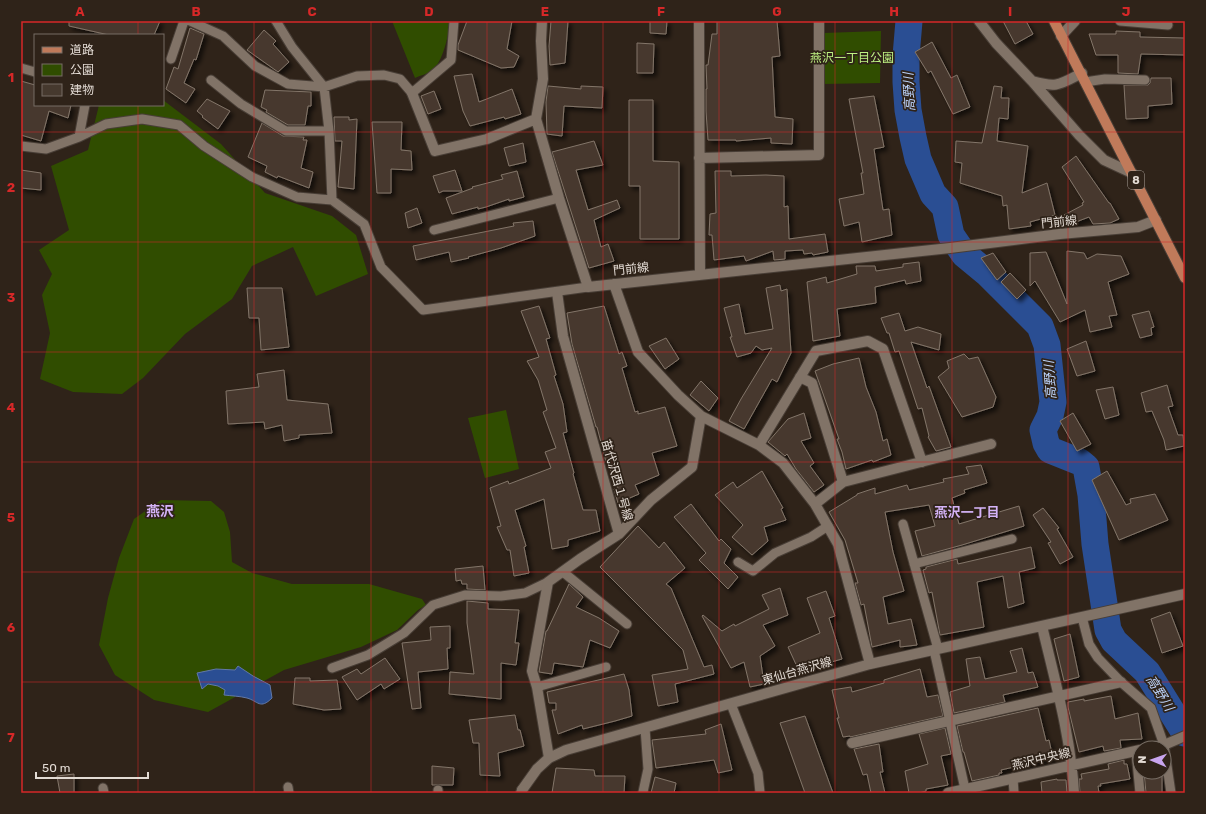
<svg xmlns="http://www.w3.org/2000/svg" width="1206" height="814" font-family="Rubik,'Noto Sans JP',sans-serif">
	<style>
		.green { fill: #304d00 }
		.water { fill: #2a4e93; stroke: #6278a6 }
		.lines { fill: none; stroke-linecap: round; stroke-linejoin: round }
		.river { stroke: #2a4e93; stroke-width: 27 }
		.building { fill: #46392e; stroke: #837569; filter: url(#shadow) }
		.lane-casing { stroke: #483e36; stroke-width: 11 }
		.street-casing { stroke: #483e36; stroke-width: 12 }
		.secondary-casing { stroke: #483e36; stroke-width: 12 }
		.primary-casing { stroke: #483e36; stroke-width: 12 }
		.lane { stroke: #817367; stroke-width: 9 }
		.street { stroke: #817367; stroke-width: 10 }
		.secondary { stroke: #817367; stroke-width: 10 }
		.primary { stroke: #c07a5a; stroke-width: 10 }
		.grid { fill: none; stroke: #d62828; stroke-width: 1; stroke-opacity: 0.55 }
		.labels { text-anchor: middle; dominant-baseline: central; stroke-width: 3.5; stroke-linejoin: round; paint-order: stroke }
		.shield { fill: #2f2319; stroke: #ada49c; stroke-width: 1 }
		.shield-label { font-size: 11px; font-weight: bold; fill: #e3dbd4 }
		.park-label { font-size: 12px; fill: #bef283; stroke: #2f2319 }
		.street-label { font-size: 12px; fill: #e3dbd4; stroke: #2f2319 }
		.water-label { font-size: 13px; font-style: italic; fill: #bcd3fa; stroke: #2f2319 }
		.neighbourhood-label { font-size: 13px; font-weight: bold; fill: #d4b3f7; stroke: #2f2319 }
		.quarter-label { font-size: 14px; font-weight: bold; fill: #d4b3f7; stroke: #2f2319 }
		.neatline { fill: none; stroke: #d62828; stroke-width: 1.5 }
		.grid-label { font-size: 13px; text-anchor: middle; font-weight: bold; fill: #d62828 }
	</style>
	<defs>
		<filter id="shadow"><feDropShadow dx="3.5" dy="3.5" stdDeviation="2" flood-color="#0009"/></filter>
	</defs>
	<rect width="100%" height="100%" fill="#2f2319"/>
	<path class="green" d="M392,21H450C449,33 443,63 432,70C428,74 421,75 415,78Z
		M881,31L880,83L823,84V33Z
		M163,100L221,144L265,193L332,216L356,235L368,274L316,296L293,247L252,266L232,299L185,334L143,378L122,394L73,392L40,379L50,333L42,295L52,274L39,250L69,230L51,166L88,150L99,105H163Z
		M506,410L519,469L485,478L468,418Z
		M161,500L211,501L224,512L230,532L232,562L252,573L292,584H369L422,599L426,605L418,610L397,630L361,647L284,670L208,712L154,700L115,675L99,645L108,598L119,558L134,519Z"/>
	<path class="water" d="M238,666L253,676L270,685L272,698C260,710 258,701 247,698C239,696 232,696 224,695L225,690L218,686L208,684L202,689L197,673L216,669L235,670Z"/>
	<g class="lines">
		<path class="river" d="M909,21L906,56V82L908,110L913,137L918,159L933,194L945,207L951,235L964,254L987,273L1040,326L1047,345L1053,402L1050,416L1043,430L1046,443L1050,450L1080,462L1086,467L1091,495L1095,544L1108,630L1114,641L1147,672L1185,733"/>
	</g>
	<path class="building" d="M69,21H160L154,35H109L69,26Z
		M467,21H512L507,49L519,56L514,67L501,68L458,50V45Z
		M551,21H568L565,63L550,65L549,46Z
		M650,21H667L666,34L650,33Z
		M717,21H777L780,56L772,57L775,117L793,119L792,144L771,143V138L736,141V140H708L706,111V89H707L706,65H708L712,34H717Z
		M1003,21H1026L1033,34L1015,44Z
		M190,28L204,34L196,60L194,59L184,83L195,89L186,103L166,89L174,67L178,69Z
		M264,30L276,41L273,44L289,62L278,72L247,50Z
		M1116,31L1140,32V37L1185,38V55L1141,54L1138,74L1118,73V55H1096L1089,34H1116Z
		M932,42L951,78L957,75L970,107L953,114L931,71L928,73L915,52Z
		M637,43L654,44L653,73H637Z
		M472,74L479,102L512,89L521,114L505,119L504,117L470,126L463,111L454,76Z
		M1151,78H1171L1172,104L1148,106V118L1126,119L1124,85H1148L1150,83Z
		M21,81L35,85V105H71L68,118L49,111L41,141L21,135Z
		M548,86L581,89V86L603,87L602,108L564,106L562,136L547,134L546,102Z
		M994,86L1002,87L1001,98H1009L1008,119L999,118L997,141L1028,146L1022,193L1047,183L1055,215L1030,222L1031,226L1009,229L1007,205L1003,206L1002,196L960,183L962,163L955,162L956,141L982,143Z
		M265,90L311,92V106H308L305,125H288L266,112L267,110L261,107Z
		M434,91L441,109L428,114L421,96Z
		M874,96L884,147L874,149L883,210L889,209L892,235L862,242L859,222L844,226L839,199L864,194L861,173H863L849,99Z
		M207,99L230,111L218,129L202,117L203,116L197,111Z
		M629,100H653V161L679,162V239H640V186H629Z
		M334,117H349V120L357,119L354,189L338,187L342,141H335Z
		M372,122H402L401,150L411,151L412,170L391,169V193H377Z
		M262,123L283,136L304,137L303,140H307L301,168L313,172L309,188L278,176L277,178L265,172L267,166L248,157Z
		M594,141L603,165L576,170L588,210L617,200L620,208L594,220L601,247L608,244L614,261L589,268L552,152Z
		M523,143L526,162L509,166L504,148Z
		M1076,156L1109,203H1110L1119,219L1110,223L1093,224L1089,217L1068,225L1064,215L1083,205L1082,203L1084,202L1062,167Z
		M21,170L41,173V190L21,188Z
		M455,170L462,191H443L439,193L433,176Z
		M517,171L524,197L509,201V199L486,207L478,209V207L452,214L446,198L473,188L472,187L503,179L501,175Z
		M715,171H731V176L766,175L784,176V207L788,206L789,239L825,234L828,252L813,255L812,253L804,254L803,250L785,251V259L774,260L773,251L746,261L744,256L714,260L712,235H709L710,214L716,213Z
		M417,208L422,223L408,228L405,213Z
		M533,221L535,236L501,248L468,257L469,258L451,262L449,252L416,260L413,246L514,226L513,223Z
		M1067,251L1084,253L1087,259L1097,254L1121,256L1129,274L1108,282L1117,315L1109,316L1112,327L1090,332L1085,310L1060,322L1035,281L1030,286V253L1046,252L1067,304Z
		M993,253L1006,272L997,280L981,258Z
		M919,262L921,281L906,284L905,280L875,287L876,303L837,309L840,336L813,341L807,282L826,277L827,283L857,274L856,266H875L876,271L903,267V264Z
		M1010,273L1026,290L1017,299L1001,282Z
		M780,285L781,291L787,289L791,353L777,382L772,379L744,429L729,421L741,399L772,348L762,350L756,346L751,353L737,357L730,337H732L724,308L739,304L745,334L773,329L766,288Z
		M247,288H282L289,347L261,350L259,318H249Z
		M539,306L550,338L546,339L556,375L554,376L563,404L567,432L563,433L574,473L573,474L583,510H596L600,531L568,540V546L552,549L544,499L515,510L526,546L524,547L529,573L514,576L510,550H507L497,527L501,526L490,488L508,481L509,484L551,468L545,452L556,448L543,412L547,410L538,380L527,361L539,357L521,311Z
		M604,306L619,354L622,352L627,366L622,368L635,412L638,411V414L665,407L677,446L652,453L659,475L635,485L639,494L618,503L614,489L618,488L607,461L606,462L597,427H596L572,344L567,313Z
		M1149,311L1154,327L1151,328L1152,335L1140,338L1132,315Z
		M899,313L905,331L918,327L941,334L939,350L911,342L927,388L929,386L951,447L936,451L928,437L929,436L922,408L918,409L899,351L895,352L889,333H887L881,318Z
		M666,338L679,359L665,369L649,346Z
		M1086,341L1095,371L1077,376L1067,349Z
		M964,354L969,359L978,357L996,397L993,407L962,417L938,377L949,368L947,361Z
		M859,358L866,387L876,412L883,441L887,439L891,455L873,462L872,460L846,469L842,452L837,439H839L815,371L833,364Z
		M284,370L287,400L328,404L332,433L299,435V438L284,441L282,425L265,429L264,422L228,424L226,391L259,387L257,374Z
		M701,381L718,398L709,411L690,395Z
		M1167,385L1173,406L1168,407L1178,435H1183L1184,446L1166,450L1164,440L1152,411L1146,412L1141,393Z
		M1113,387L1119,415L1105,419L1096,390Z
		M804,413L811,438L801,441L814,463L810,466L824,485L814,492L796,469L787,454L785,456L768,442L788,419Z
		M1073,413L1091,444L1077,451L1060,421Z
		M981,465L987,483L964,490L965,493L952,498L959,524L1019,506L1024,526L962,545L922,556L915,531L935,526L929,505L885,512L893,552L904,591L883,597L888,624L911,619L917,645L900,647V640L872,647L864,604L861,605L855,583H858L845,540L829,512L857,495V494L875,488V494L907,485L909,490L944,482L943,479L969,474L966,467Z
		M762,471L783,508L781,509L786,520L764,527L768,541L752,555L732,537L743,525L715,495L733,482L737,488Z
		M1107,471L1126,505L1131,503L1130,499L1155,494L1168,520L1119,540L1092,480Z
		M691,504L719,541L721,539L731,549L724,563L738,577L728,589L699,560L706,553L674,517Z
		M1043,508L1059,528L1057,529L1073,557L1060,564L1048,543L1051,542L1033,515Z
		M638,526L659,548L664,542L685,568L666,584L671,588L704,667L712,665L714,674L675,684L678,702L658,706L652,675L688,669L683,650L600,567Z
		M1031,547L1035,568L1019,572L1024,603L1008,608L1003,576L977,582L984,627L940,635L932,592L929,593L923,570L926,569V567L957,559L958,564Z
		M483,566L485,590L467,589V584H462L461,580L456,581L455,569Z
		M569,584L583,597L576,607L599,618L619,631L610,648L590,640L583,667L554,663L552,674L539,672L546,631H547Z
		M780,588L788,615L763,625L775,646L760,656L764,684L750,687L744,662L731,668L702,616L703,615L722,631L734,624L735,626L769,609L762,595Z
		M826,591L835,616L829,618L842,659L799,671L788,647L820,633L807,598Z
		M467,601L488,603V609L519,610L515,643H519L516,665L501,663V699L449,694L450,672L474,674L467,623Z
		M1170,612L1183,646L1162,653L1151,619Z
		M450,626V648H447L448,669L418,672L421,708L412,709L402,643L431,640L430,627Z
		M1070,634L1079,677L1064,681L1054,639Z
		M1022,648L1028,673L1033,672L1038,687L1003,695L1005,702L954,713L950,692L970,686L966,659L980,657L985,679L1017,672L1010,651Z
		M385,658L400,679L384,689L381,684L357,700L342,677L357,669L361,674Z
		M920,669L927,697L938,695L943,716L850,737V736L843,737L837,718H839L832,690L851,687L852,692L884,683V680Z
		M624,674L629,690L632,716L615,721L583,729L582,725L558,734L552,710H556V703H549L547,692Z
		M295,678H310V681L337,680L341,709L324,710L293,704Z
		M1111,696L1115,719L1138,713L1142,739L1120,740L1121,748L1104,751L1103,746L1079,752L1068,707V702L1084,699V701Z
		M1038,708L1046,741L1049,740L1053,758L1001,770L1002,773H999V775L972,781L964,752H963L957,726Z
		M515,715L518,730H520L524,746L498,753L500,776L480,775L479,743H473L469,720Z
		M805,716L833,793H805L780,723Z
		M721,724L732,770L718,773L714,760L656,768L652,740L706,734L705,730Z
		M945,728L951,754L941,756L948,785L926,789V791L919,793H909L905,771L928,764L919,734Z
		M879,744L883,772H880L885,793H871L867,774L863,775L854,749Z
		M1124,760V764H1127L1130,779L1100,784L1101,786H1098L1099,793H1080L1079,779H1082L1081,774L1109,769L1108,764Z
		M432,766L454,768L453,785H432Z
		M556,768L594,770L595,776H625L624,793H552Z
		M1144,772H1162V793H1146Z
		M74,774V793H60L57,776Z
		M655,777L676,783L674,793H651Z
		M1057,779V780H1066L1067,793H1042L1041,782Z"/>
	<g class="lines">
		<g class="lane-casing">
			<path id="lane" d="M190,21L223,36L255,66L288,84L324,87L357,76L384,75L400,79L412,93L451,60L454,21
				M276,21L292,47L324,87L329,131L332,200
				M1120,21L1168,25
				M171,59L184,21
				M21,68L35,72
				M211,80L241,104L286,131H329
				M1085,82L1105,79L1145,80
				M79,137L85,105
				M21,146L46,149L79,137L106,124L142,119L179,125L204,146L252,177L297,197L332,200L364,224L381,267L423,310L588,287
				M434,230L559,198
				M903,524L938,649
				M738,562L753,571L775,553L811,537L828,526
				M914,564L1012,539
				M563,572L627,624
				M1082,617L1089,644L1098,658L1121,682L1151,708L1164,745L1171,793
				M934,650L965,789
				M332,668L368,655L404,633L433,605L465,595L501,596L525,593L548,582
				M537,687L606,667
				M731,704L758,773L760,793
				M1136,751L1140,793
				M1013,778L1014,793
				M288,787L289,793
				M103,788L104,793
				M643,792L648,769L645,728
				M438,793V790"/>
		</g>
		<g class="street-casing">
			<path id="street" d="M542,21L541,41L543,79L536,119L559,198L588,287L950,248L1060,234L1138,227L1156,220
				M699,21L700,274
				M1061,36L1075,21
				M412,93L435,151L487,139L536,119
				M699,158L819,155V21
				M614,284L638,352L678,395L701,416L759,445L783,463L815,504L838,544L870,664
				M800,377L812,383L843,482
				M759,445L816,351L868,341L883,349L922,462
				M815,504L843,482L991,444
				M619,534L651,500L692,467L701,416
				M1042,626C1055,681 1071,737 1074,793
				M852,743L1121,682
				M1149,748L1164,745L1185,736
				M549,758L537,687L532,671L548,582L580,559L619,534L563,336L557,292
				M522,790L537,769L549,758L566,750L870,664L1185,594
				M948,793L1140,750"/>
		</g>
		<g class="secondary-casing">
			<path id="secondary" d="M979,21L996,43L1032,81L1079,135L1104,160L1132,173
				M1032,81C1057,88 1059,85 1082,73
				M521,793L522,790"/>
		</g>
		<g class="primary-casing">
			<path id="primary" d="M1054,21L1185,278"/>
		</g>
		<use href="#lane" class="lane"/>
		<use href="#street" class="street"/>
		<use href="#secondary" class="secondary"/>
		<use href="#primary" class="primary"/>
	</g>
	<path class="grid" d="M138,21V35M254,21V793M371,21V793M487,21V793M603,21V793M719,21V793M835,21V793M952,21V793M1068,21V793M138,105V793M21,132H1185M21,242H1185M21,352H1185M21,462H1185M21,572H1185M21,682H1185"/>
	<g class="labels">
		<rect class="shield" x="1128" y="171" width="16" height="18" rx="3"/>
		<g class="shield-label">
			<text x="1136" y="180">8</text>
		</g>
		<g class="park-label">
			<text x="852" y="58">燕沢一丁目公園</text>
		</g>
		<g class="street-label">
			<text transform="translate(1059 222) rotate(-6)">門前線</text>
			<text transform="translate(631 269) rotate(-6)">門前線</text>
			<text transform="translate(617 480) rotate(74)">苗代沢西１号線</text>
			<text transform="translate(797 671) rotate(-16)">東仙台燕沢線</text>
			<text transform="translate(1041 759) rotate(-13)">燕沢中央線</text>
		</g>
		<g class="water-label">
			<text transform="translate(909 92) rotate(-93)">高野川</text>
			<text transform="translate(1050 380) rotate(-94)">高野川</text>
			<text transform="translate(1160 693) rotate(58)">高野川</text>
		</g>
		<g class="neighbourhood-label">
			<text x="967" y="512">燕沢一丁目</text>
		</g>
		<g class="quarter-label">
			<text x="160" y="511">燕沢</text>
		</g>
	</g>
	<rect width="1206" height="814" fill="none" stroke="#2f2319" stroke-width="44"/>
	<rect x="34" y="34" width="130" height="72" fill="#2f2319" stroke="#776d64"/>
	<rect x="42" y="47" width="20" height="6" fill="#c07a5a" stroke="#776d64"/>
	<text x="70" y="54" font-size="12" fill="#e3dbd4">道路</text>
	<rect x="42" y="64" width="20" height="12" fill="#304d00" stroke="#776d64"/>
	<text x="70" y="74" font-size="12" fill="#e3dbd4">公園</text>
	<rect x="42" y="84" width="20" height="12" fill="#46392e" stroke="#776d64"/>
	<text x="70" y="94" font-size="12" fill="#e3dbd4">建物</text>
	<g transform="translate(1152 760) rotate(272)"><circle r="19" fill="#2f2319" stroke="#776d64"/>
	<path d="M0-3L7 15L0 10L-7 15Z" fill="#c9a5ee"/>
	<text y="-6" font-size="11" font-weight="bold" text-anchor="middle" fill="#e3dbd4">N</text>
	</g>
	<path d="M36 772v6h112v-6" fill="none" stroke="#e3dbd4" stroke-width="2"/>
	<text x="42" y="772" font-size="12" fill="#e3dbd4" stroke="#2f2319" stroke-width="3" paint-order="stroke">50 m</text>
	<rect x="22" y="22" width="1162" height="770" class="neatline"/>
	<g class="grid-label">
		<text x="80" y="16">A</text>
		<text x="196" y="16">B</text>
		<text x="312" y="16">C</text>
		<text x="429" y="16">D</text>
		<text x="545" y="16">E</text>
		<text x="661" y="16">F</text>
		<text x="777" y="16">G</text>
		<text x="894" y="16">H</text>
		<text x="1010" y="16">I</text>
		<text x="1126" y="16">J</text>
		<text x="11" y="82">1</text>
		<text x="11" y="192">2</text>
		<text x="11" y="302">3</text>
		<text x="11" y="412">4</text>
		<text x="11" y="522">5</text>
		<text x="11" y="632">6</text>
		<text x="11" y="742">7</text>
	</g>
</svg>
